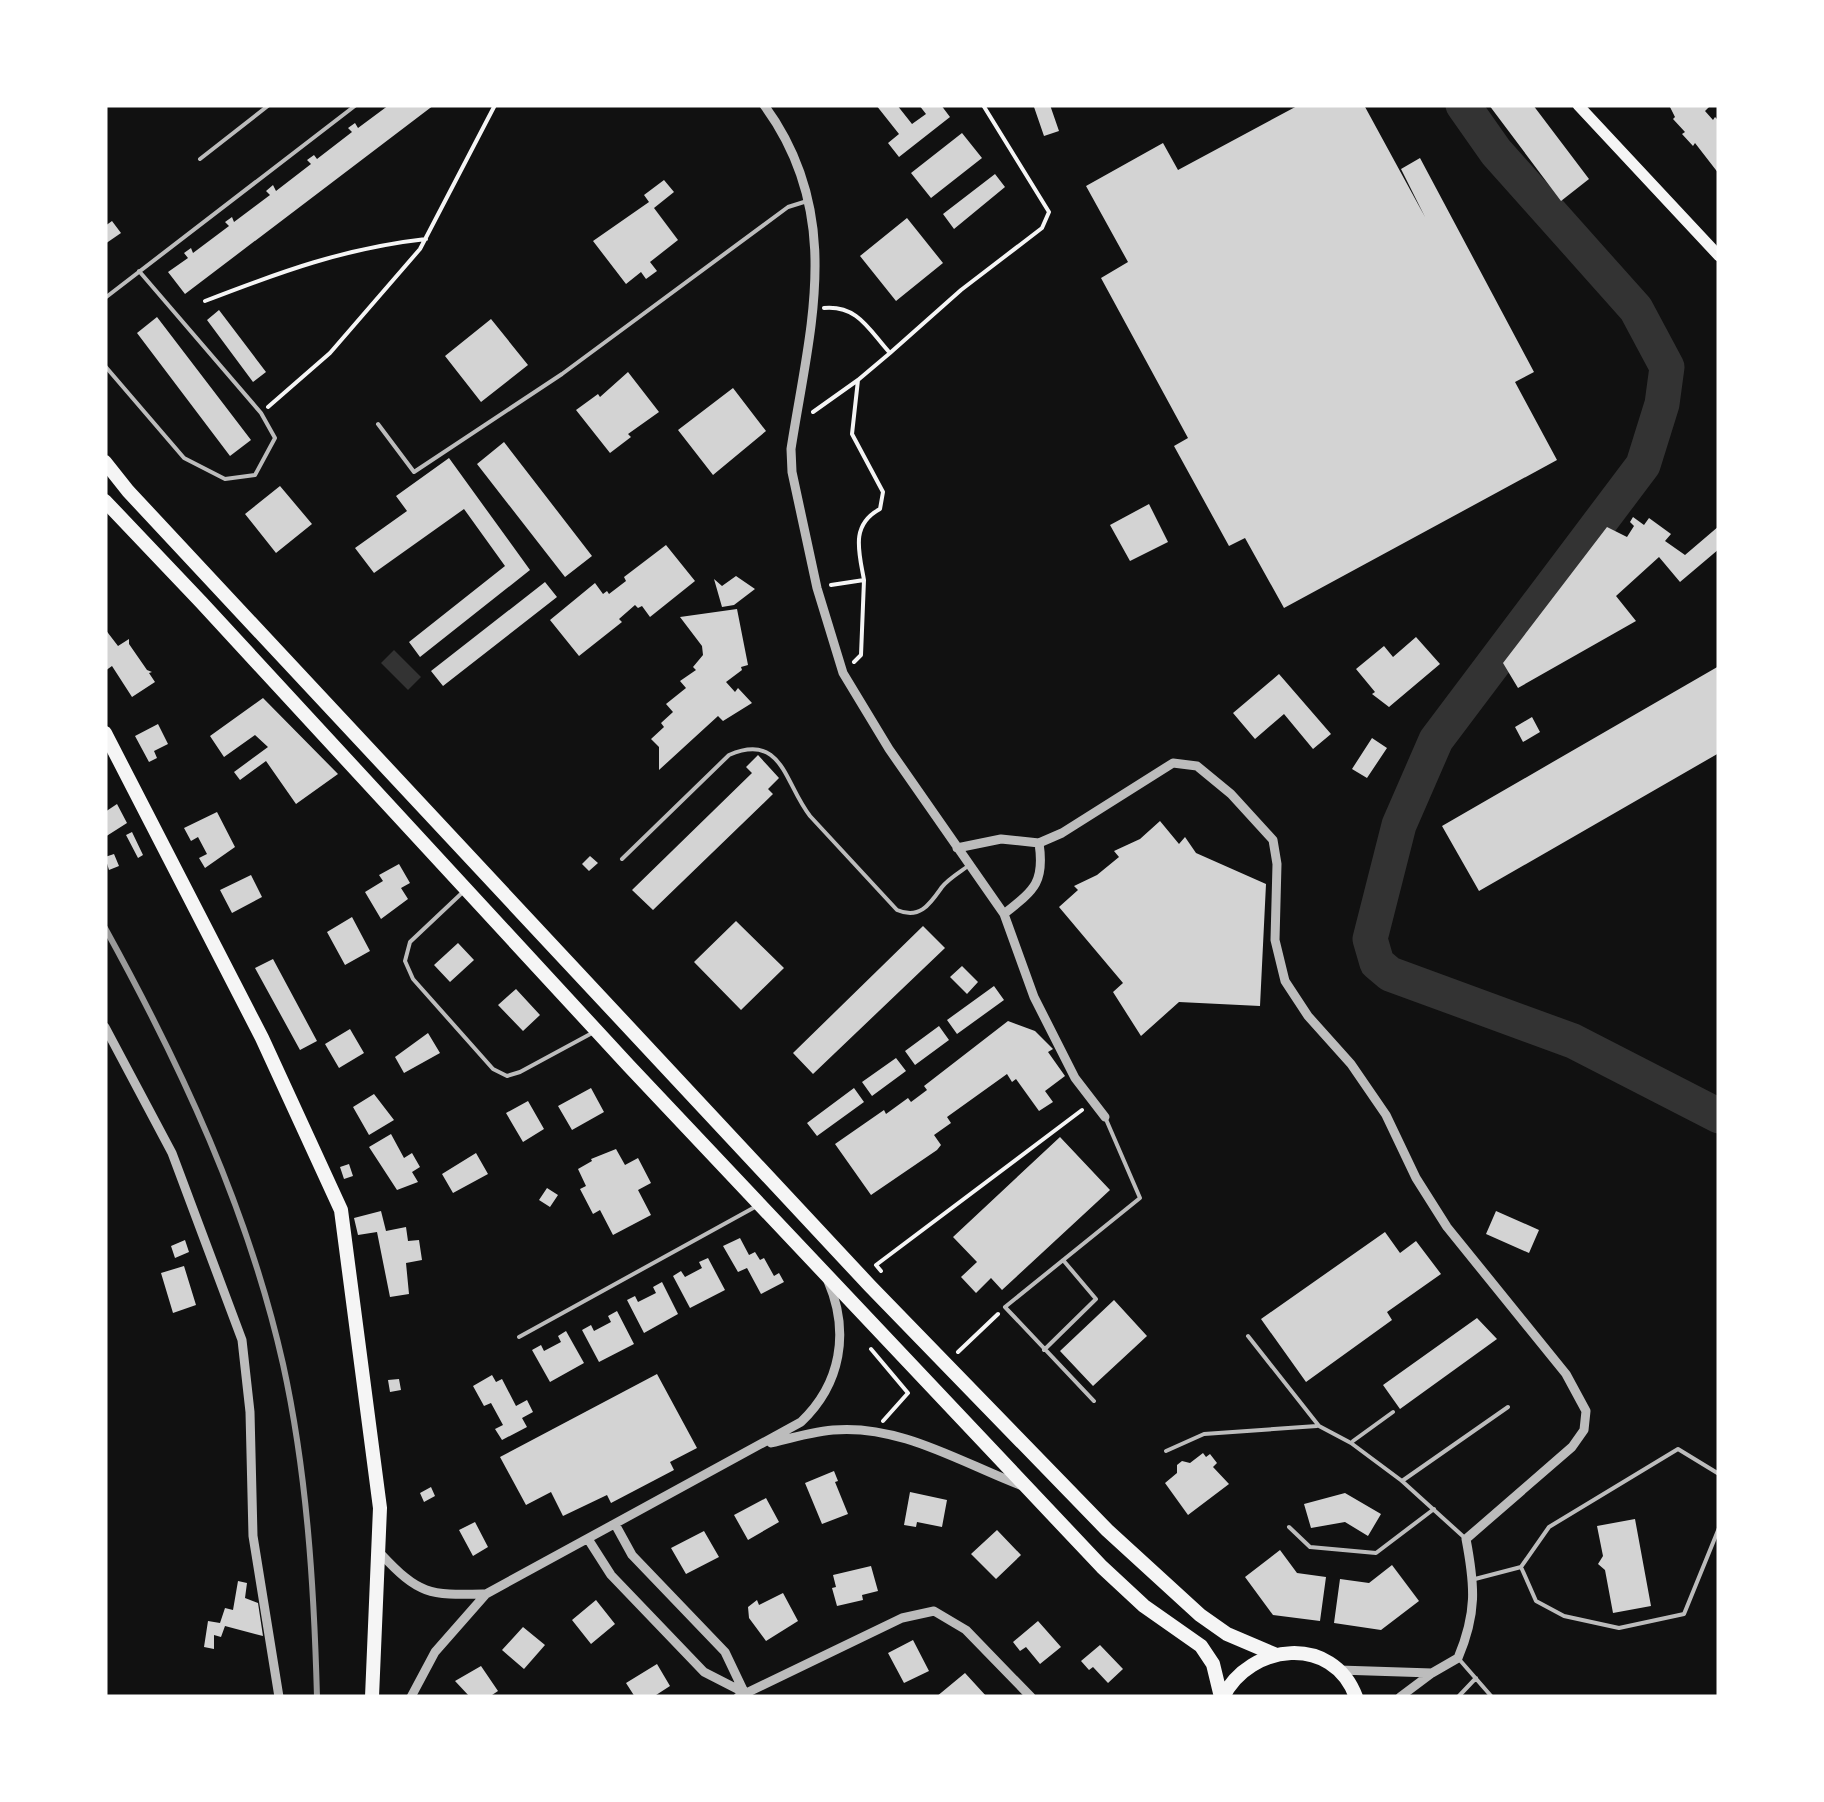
<svg xmlns="http://www.w3.org/2000/svg" width="1824" height="1802" font-family="Helvetica,sans-serif">
	<style>
		.water { fill: #333 }
		.lines { fill: none; stroke-linecap: round; stroke-linejoin: round }
		.river { stroke: #333; stroke-width: 35 }
		.building { fill: #d3d3d3 }
		.path { stroke: #f5f5f5; stroke-width: 4 }
		.service { stroke: #bcbcbc; stroke-width: 4 }
		.minor { stroke: #bcbcbc; stroke-width: 9 }
		.secondary { stroke: #f5f5f5; stroke-width: 11 }
		.primary { stroke: #f5f5f5; stroke-width: 14 }
		.rail { stroke: #9a9a9a; stroke-width: 6 }
	</style>
	<rect width="100%" height="100%" fill="#111"/>
	<path class="water" d="M394,650L421,677L408,690L381,663Z"/>
	<g class="lines">
		<path class="river" d="M1463,105L1496,152L1636,309L1667,367L1662,404L1643,465L1436,740L1399,825L1370,939L1377,963L1390,974L1573,1041L1719,1116"/>
	</g>
	<path class="building" d="M389,105H434L185,294L168,272L188,258L184,253L191,248L193,253L229,226L225,222L232,217L234,222L270,195L266,191L273,185L276,191L311,164L307,160L314,155L317,159L352,132L348,128L355,123L358,128Z
		M876,105H897L912,124L926,114L919,105H941L950,117L899,157L888,143L899,134Z
		M1041,105H1050L1059,131L1044,136L1034,107Z
		M1299,105H1364L1425,217L1401,169L1420,158L1534,372L1515,382L1557,460L1284,608L1245,538L1229,546L1174,446L1188,438L1101,278L1128,262L1086,186L1163,143L1178,170Z
		M1489,105H1533L1589,179L1561,201Z
		M1669,105H1711L1705,111L1713,120L1715,117L1719,121V174L1695,143L1693,146L1682,134L1685,132L1673,119L1675,117Z
		M962,133L982,158L931,198L911,173Z
		M995,174L1005,187L954,229L943,214Z
		M664,180L674,192L654,208L678,240L650,262L657,271L646,279L641,272L626,284L593,241L649,202L644,195Z
		M907,218L943,263L896,301L860,256Z
		M112,221L121,233L105,244V226Z
		M219,310L266,372L253,382L207,320Z
		M157,317L251,440L230,456L137,333Z
		M491,319L528,365L481,402L445,356Z
		M628,372L659,412L628,434L631,437L610,453L576,410L598,394L600,397Z
		M733,388L766,431L713,475L678,430Z
		M504,442L592,556L565,577L477,464Z
		M449,458L530,570L420,657L409,642L505,566L464,509L374,573L355,548L407,511L396,496Z
		M280,486L312,524L276,553L245,514Z
		M1149,504L1168,542L1130,561L1110,525Z
		M1633,517L1644,525L1649,518L1671,534L1665,541L1685,555L1719,526V549L1680,582L1659,557L1616,596L1636,621L1518,688L1503,663L1607,527L1627,537L1634,526L1630,522Z
		M666,545L695,581L650,617L642,606L638,608L635,605L619,619L622,622L579,656L550,620L595,583L603,594L607,591L609,594L626,581L624,577Z
		M736,576L755,589L734,605L722,607L714,579L722,586Z
		M545,582L557,597L443,686L431,671Z
		M737,609L748,665L741,667L742,670L726,682L735,692L738,688L752,703L723,721L718,716L659,770V747L651,739L664,727L661,723L673,712L666,704L686,688L680,681L696,670L693,667L703,655L702,646L680,617Z
		M105,629L118,646L129,639V644L147,670L152,672L149,673L155,682L132,697L112,666L105,671Z
		M1416,637L1440,664L1389,707L1372,694L1375,692L1356,669L1384,646L1393,657Z
		M1719,666V753L1479,891L1442,826Z
		M1279,674L1331,734L1313,749L1284,714L1255,739L1233,713Z
		M263,698L338,774L296,804L266,761L240,780L234,772L268,747L255,735L224,757L210,736Z
		M1532,717L1540,732L1523,742L1515,727Z
		M158,724L168,744L154,751L157,758L149,762L135,736Z
		M1372,738L1387,748L1367,778L1352,769Z
		M758,755L779,778L768,789L773,794L653,910L632,890L752,773L746,767Z
		M117,804L127,823L105,837V812Z
		M217,812L235,847L205,868L199,858L207,854L198,837L191,841L184,828Z
		M1160,821L1179,844L1185,837L1196,853L1266,884L1260,1006L1179,1002L1141,1036L1113,992L1123,983L1059,907L1078,890L1074,886L1097,875L1119,857L1114,851L1140,839Z
		M132,832L143,855L138,858L126,835Z
		M114,854L119,866L109,870L105,857Z
		M590,856L598,863L589,871L582,864Z
		M399,864L410,883L401,888L408,899L381,919L365,892L383,881L379,875Z
		M251,875L262,897L232,913L220,890Z
		M352,917L370,951L345,965L327,932Z
		M736,921L784,968L741,1010L694,962Z
		M923,926L945,948L813,1074L793,1053Z
		M458,943L474,960L450,982L434,965Z
		M273,959L317,1041L300,1050L255,968Z
		M962,966L978,982L967,994L950,977Z
		M994,986L1004,1000L957,1034L947,1020Z
		M516,989L540,1015L523,1031L498,1005Z
		M1008,1021L1035,1031L1053,1049L1048,1052L1065,1076L1045,1091L1053,1102L1039,1111L1016,1079L1012,1082L1007,1074L947,1117L951,1123L934,1135L941,1145L937,1150L871,1195L835,1144L884,1110L886,1114L908,1098L911,1102L927,1090L924,1086Z
		M939,1026L949,1040L915,1065L905,1051Z
		M350,1029L364,1053L339,1068L325,1044Z
		M428,1033L440,1053L404,1073L395,1057Z
		M896,1058L906,1071L872,1096L862,1082Z
		M591,1088L604,1112L572,1130L558,1106Z
		M854,1088L864,1102L817,1136L807,1123Z
		M374,1094L394,1120L369,1135L353,1107Z
		M528,1101L544,1129L523,1142L506,1113Z
		M391,1134L404,1158L412,1153L420,1167L412,1172L418,1182L397,1190L369,1147Z
		M1060,1137L1110,1190L1002,1290L991,1278L976,1293L961,1277L977,1262L953,1237Z
		M616,1149L625,1165L638,1158L651,1183L638,1190L651,1215L613,1235L600,1210L593,1214L580,1189L586,1186L578,1169L592,1161L591,1159Z
		M476,1153L488,1174L453,1193L442,1174Z
		M349,1164L353,1176L344,1179L340,1167Z
		M547,1188L558,1195L550,1207L539,1200Z
		M381,1211L386,1231L406,1227L408,1241L419,1240L422,1260L406,1263L409,1294L390,1297L377,1232L358,1235L354,1218Z
		M1496,1211L1539,1230L1529,1253L1486,1234Z
		M1385,1232L1400,1253L1416,1241L1441,1274L1387,1312L1392,1320L1306,1382L1261,1319Z
		M740,1238L749,1255L755,1252L760,1260L764,1258L774,1276L779,1273L784,1282L761,1294L747,1268L738,1272L723,1246Z
		M185,1240L189,1252L175,1258L171,1246Z
		M708,1258L725,1290L690,1308L673,1276L681,1271L685,1277L702,1268L699,1262Z
		M184,1266L196,1305L173,1313L161,1273Z
		M662,1282L678,1314L644,1333L627,1300L635,1296L638,1302L656,1293L653,1287Z
		M1114,1300L1147,1336L1093,1386L1060,1351Z
		M617,1311L634,1344L599,1362L582,1330L591,1325L594,1331L611,1322L608,1316Z
		M1477,1318L1497,1339L1400,1409L1383,1385Z
		M566,1331L584,1363L550,1382L532,1350L541,1345L544,1351L561,1342L558,1336Z
		M657,1374L697,1448L670,1462L674,1470L611,1503L607,1495L563,1516L551,1492L526,1505L500,1457Z
		M492,1375L496,1382L502,1379L516,1406L527,1400L533,1412L522,1418L527,1427L502,1440L495,1429L503,1425L491,1403L484,1406L473,1386Z
		M399,1379L401,1390L390,1392L388,1380Z
		M1203,1453L1206,1457L1210,1454L1217,1463L1213,1467L1229,1484L1188,1515L1165,1483L1177,1473V1465L1182,1461L1190,1463Z
		M834,1471L838,1481L835,1482L848,1514L822,1524L805,1483Z
		M431,1487L435,1496L424,1502L420,1493Z
		M910,1492L947,1500L942,1527L917,1522L916,1527L904,1525Z
		M1345,1493L1381,1514L1368,1536L1345,1522L1311,1528L1304,1504Z
		M766,1498L779,1522L748,1540L734,1515Z
		M1635,1519L1651,1606L1613,1613L1605,1570L1598,1564L1603,1556L1597,1526Z
		M475,1522L488,1547L473,1556L459,1530Z
		M997,1530L1021,1555L996,1579L971,1554Z
		M704,1531L719,1557L686,1574L671,1548Z
		M1280,1550L1297,1573L1326,1577L1320,1621L1273,1615L1245,1577Z
		M1392,1565L1419,1601L1381,1630L1334,1623L1340,1579L1369,1583Z
		M871,1566L878,1591L862,1595L863,1600L837,1606L832,1588L836,1587L833,1575Z
		M238,1581L247,1583L245,1598L258,1603L263,1636L225,1626L221,1637L214,1635V1649L204,1647L208,1621L220,1623L225,1608L233,1610Z
		M783,1593L798,1621L766,1641L749,1618L748,1607L757,1600L759,1605Z
		M596,1600L615,1624L591,1644L572,1620Z
		M1038,1621L1061,1647L1040,1664L1026,1647L1020,1651L1013,1642Z
		M523,1627L545,1645L524,1669L502,1650Z
		M913,1640L929,1671L904,1683L888,1653Z
		M1100,1645L1123,1669L1108,1683L1093,1667L1089,1670L1081,1661Z
		M657,1664L670,1686L653,1697H635L626,1683Z
		M481,1666L498,1691L489,1697H470L455,1681Z
		M965,1673L987,1697H936Z"/>
	<g class="lines">
		<path class="path" d="M205,301C280,272 345,248 426,239
			M824,308C858,305 869,330 890,353L961,290L1042,228L1049,212L983,105
			M268,407L330,353L420,249L495,105
			M813,412L858,380
			M831,585L864,580C859,552 850,525 880,509L883,492L852,434L858,380L890,353
			M854,662L861,655L864,580
			M881,1271L876,1265L1082,1110
			M871,1349L908,1393L883,1421
			M958,1352L998,1314"/>
		<path class="service" d="M200,159L269,105
			M105,298L356,105
			M105,366L184,458L225,479L255,475L275,438L261,413L139,271
			M378,424L414,472L562,374L788,207L804,202
			M622,859L729,755C783,732 784,783 810,816L897,910C920,920 930,904 942,887C948,879 960,872 968,866
			M463,892L410,942L405,961L413,979L493,1069L507,1076L520,1072L594,1032
			M1248,1336L1319,1426L1351,1443L1402,1481L1466,1539
			M519,1337L755,1207
			M1044,1350L1096,1299L1063,1260
			M1094,1401L1005,1307L1140,1198L1105,1117
			M1353,1441L1393,1412
			M1166,1451L1204,1434L1317,1426
			M1402,1481L1508,1407
			M1289,1527L1310,1547L1376,1553L1434,1509
			M1521,1567L1536,1601L1564,1616L1619,1628L1684,1614L1719,1528
			M1475,1579L1521,1567L1549,1527L1678,1449L1719,1474
			M1458,1658L1492,1697
			M1458,1697L1476,1678"/>
		<path class="minor" d="M764,105C845,215 810,327 791,449L792,472L817,588L843,673L889,749L1004,914L1034,997L1075,1078L1105,1117
			M957,848L1001,839L1039,843L1062,833L1173,763L1197,766L1231,794L1273,840L1277,864L1275,940L1285,981L1308,1016L1351,1064L1386,1115L1416,1178L1447,1227L1566,1374L1586,1411L1584,1430L1572,1447L1466,1539C1475,1586 1477,1613 1458,1658L1432,1673
			M1004,914C1034,890 1045,883 1039,843
			M105,1027L172,1153L242,1340L250,1412L253,1536L279,1697
			M771,1443C791,1438 812,1432 833,1430C899,1424 960,1462 1020,1485
			M615,1524L632,1555L725,1652L745,1694
			M588,1539L611,1575L704,1672L745,1693
			M380,1553C420,1596 429,1595 486,1594
			M1339,1670L1432,1673L1400,1697
			M411,1697L435,1652L486,1594L801,1422C841,1384 850,1332 828,1281
			M738,1697L902,1618L934,1611L966,1630L1031,1697"/>
		<path class="secondary" d="M1578,105L1719,256"/>
		<path class="primary" d="M105,462L128,491L870,1286L1107,1530L1200,1615L1227,1634L1274,1654
			M105,501L201,602L629,1066L1102,1567L1144,1606L1201,1646L1213,1664L1221,1697
			M105,733L262,1038L341,1210L380,1508L372,1697
			M1223,1697C1250,1643 1333,1634 1356,1697"/>
		<path class="rail" d="M105,928C181,1066 248,1209 283,1364C307,1473 314,1586 317,1697"/>
	</g>
	<rect width="1824" height="1802" fill="none" stroke="#ffffff" stroke-width="215"/>
</svg>
